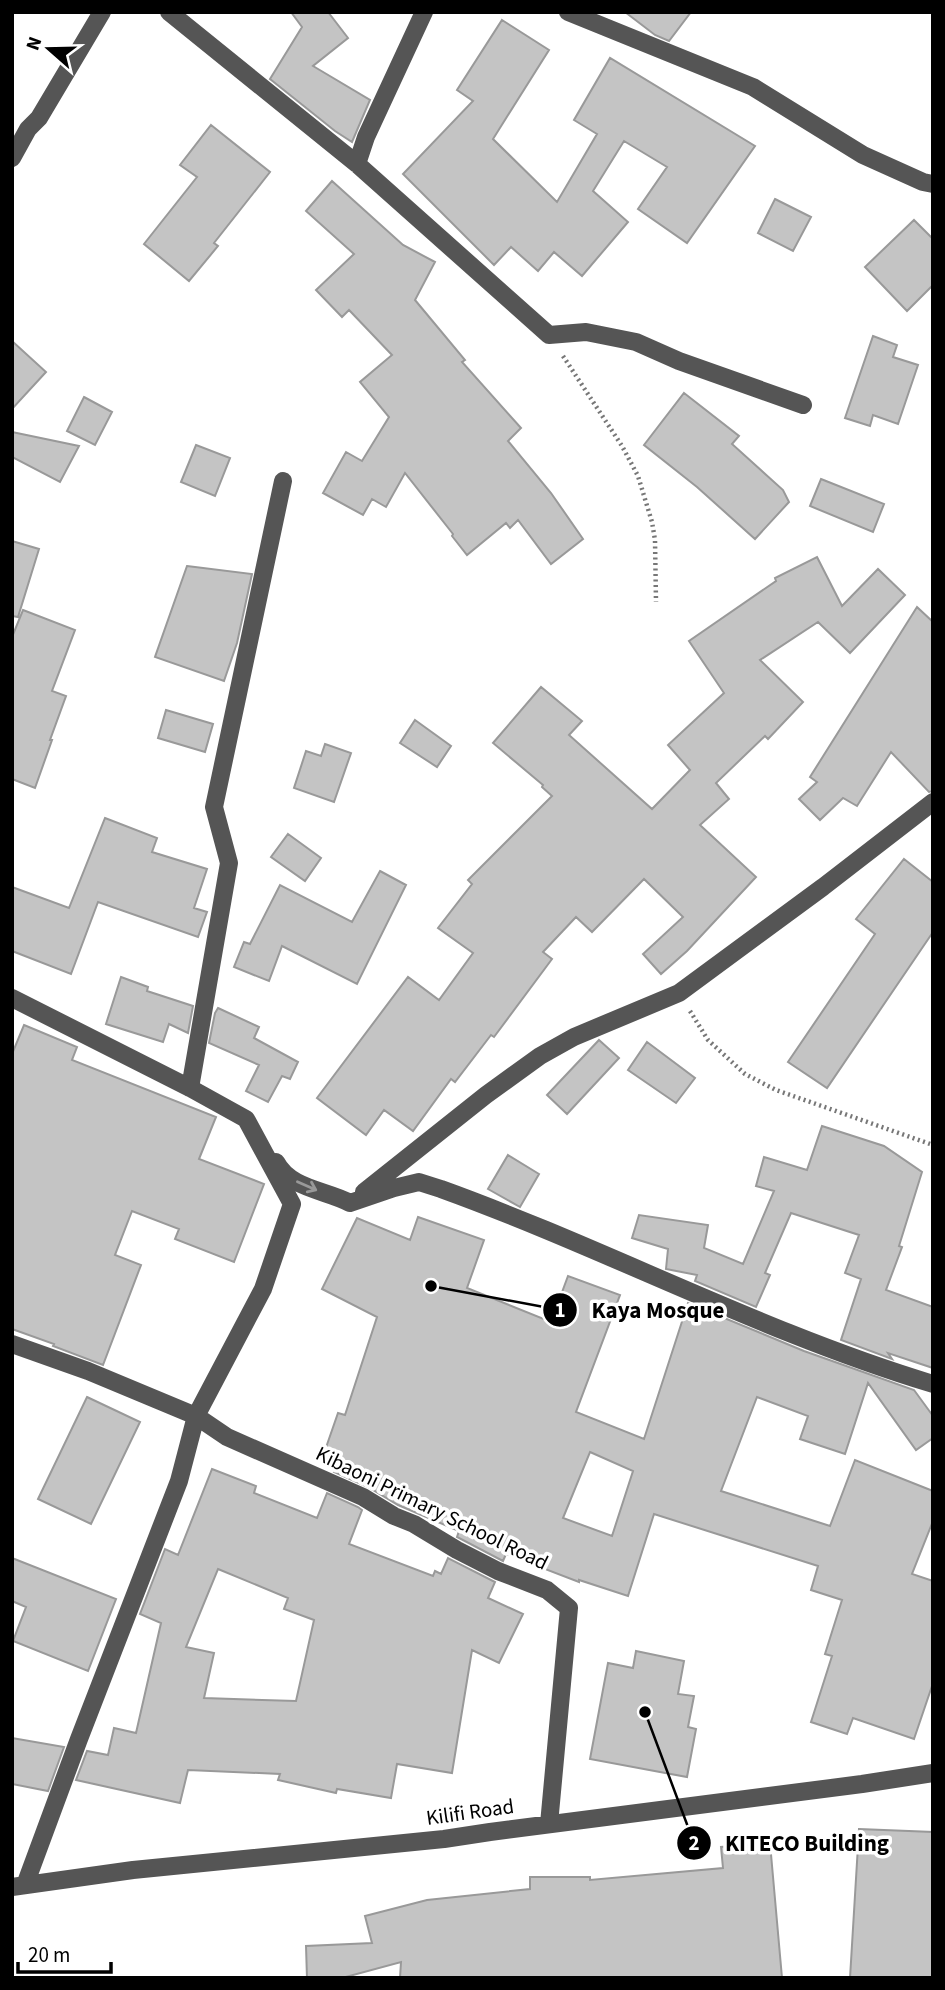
<svg xmlns="http://www.w3.org/2000/svg" width="945" height="1990" font-family="'Source Sans 3',sans-serif">
	<style>
		.building { fill: #c4c4c4; stroke: #999; stroke-width: 2; fill-rule: evenodd }
		.lines { fill: none; stroke-linecap: round; stroke-linejoin: round }
		.path { stroke: #777; stroke-width: 4.5; stroke-dasharray: 2 3.5; stroke-linecap: butt }
		.minor { stroke: #555; stroke-width: 18 }
		.oneway { stroke: #999 }
		.labels { text-anchor: middle; dominant-baseline: central; stroke-width: 7; stroke-linejoin: round; paint-order: stroke }
		.street-label { font-size: 21px; fill: #000; stroke: #fff }
		.leader { fill: none; stroke: #000; stroke-width: 2.5 }
		.callout-dot { fill: #000; stroke: #fff; stroke-width: 2.5 }
		.mark-label { font-size: 21px; text-anchor: middle; font-weight: bold; fill: #fff }
		.callout-label { font-size: 23px; text-anchor: middle; font-weight: bold; fill: #000; stroke: #fff; stroke-width: 7; stroke-linejoin: round; paint-order: stroke }
	</style>
	<rect width="100%" height="100%" fill="#fff"/>
	<path class="building" d="M291,12H328L348,38L313,66L370,100L352,142L335,131L270,79L302,27Z
		M625,12H691L669,41L655,35Z
		M502,20L549,50L493,139L557,202L597,134L574,120L610,58L755,146L687,243L638,209L667,167L624,141L593,191L628,222L582,276L554,252L538,271L511,247L494,265L403,174L473,101L457,90Z
		M211,125L270,172L214,243L218,246L189,281L144,244L197,177L180,165Z
		M332,181L403,245L435,262L415,300L465,360L462,362L521,428L508,441L551,493L583,539L551,564L518,520L510,528L506,523L467,555L452,536L453,534L405,473L386,507L372,499L363,515L323,493L346,452L362,461L389,417L360,382L392,355L349,310L342,317L316,290L354,254L306,211Z
		M775,199L811,217L793,251L758,233Z
		M914,220L933,239V285L907,311L865,267Z
		M873,336L897,345L893,357L918,365L898,424L873,415L870,426L845,418Z
		M12,341L46,372L12,409Z
		M684,393L739,436L732,444L783,490L789,502L755,539L697,487L644,445Z
		M84,397L112,412L95,445L67,431Z
		M12,432L79,446L60,482L12,457Z
		M196,445L230,458L215,496L181,482Z
		M821,479L884,504L873,532L810,506Z
		M12,541L39,549L18,617L12,616Z
		M817,557L842,606L878,569L905,595L850,653L818,622L760,660L803,702L768,739L765,736L716,783L729,799L700,825L756,877L687,951L661,974L643,954L683,917L644,879L592,932L576,917L543,952L552,959L494,1037L491,1035L455,1082L451,1079L413,1131L384,1110L366,1135L317,1098L408,977L439,1000L473,953L438,928L472,884L468,880L552,796L542,787L543,785L493,743L541,687L582,721L569,735L652,809L690,770L668,745L724,693L689,641L776,581L775,578Z
		M187,566L252,574L237,643L224,681L155,657Z
		M917,607L933,622V791L929,792L891,752L857,806L843,798L820,820L799,799L817,782L810,777Z
		M23,610L75,630L52,691L66,696L50,740H52L35,788L12,779V637Z
		M166,710L213,724L205,752L158,738Z
		M415,720L451,746L437,767L400,743Z
		M325,744L351,753L334,802L294,788L306,751L321,756Z
		M105,818L157,838L152,852L207,869L194,908L207,912L198,937L98,902L71,974L12,951V887L69,908Z
		M288,834L321,858L305,881L271,857Z
		M904,859L933,882V932L827,1088L788,1062L875,934L856,919Z
		M380,871L406,885L357,984L282,946L269,981L234,967L244,942L250,944L280,885L352,922Z
		M121,977L148,987L147,991L193,1006L188,1033L169,1024L163,1042L106,1024Z
		M218,1008L259,1027L254,1038L298,1062L290,1079L282,1076L268,1102L246,1091L259,1065L209,1043L215,1013Z
		M24,1025L77,1047L72,1060L216,1117L199,1159L264,1184L234,1262L175,1239L179,1229L132,1211L115,1255L141,1265L103,1365L53,1346L54,1344L12,1329V1054Z
		M599,1040L619,1058L567,1114L547,1095Z
		M647,1042L695,1078L676,1103L628,1070Z
		M822,1126L884,1146L922,1172L899,1246L902,1247L886,1290L933,1307V1368L888,1353L892,1359L841,1340L861,1279L845,1273L859,1235L791,1213L765,1273L770,1275L756,1307L695,1281L697,1275L666,1269L668,1249L632,1238L639,1215L708,1225L704,1248L743,1264L774,1191L756,1186L764,1157L807,1170Z
		M508,1155L539,1174L520,1207L488,1189Z
		M418,1217L484,1240L467,1288L551,1322L568,1276L620,1295L576,1412L644,1439L688,1303L804,1351L914,1390L933,1416V1438L916,1450L868,1383L845,1454L800,1439L808,1416L757,1397L721,1491L830,1526L855,1460L933,1491V1521L912,1574L933,1581V1683L914,1739L853,1718L847,1734L811,1722L832,1656L825,1654L842,1600L811,1590L818,1566L654,1514L628,1596L579,1580V1582L506,1554L503,1561L457,1537L459,1531L398,1505L368,1487L334,1472L337,1464L322,1459L338,1413L345,1415L377,1317L322,1289L357,1218L410,1240ZM590,1452L633,1471L612,1536L563,1518Z
		M87,1397L140,1422L91,1524L38,1499Z
		M212,1469L256,1486L254,1493L317,1518L327,1493L358,1507L362,1510L349,1544L433,1576L435,1571L441,1574L448,1558L495,1582L488,1598L523,1614L499,1663L472,1650L452,1773L397,1764L391,1798L337,1789L336,1793L278,1780L280,1774L188,1770L180,1803L76,1780L87,1751L108,1755L114,1728L136,1733L161,1623L140,1614L165,1549L178,1555ZM218,1569L288,1598L284,1609L314,1620L296,1701L204,1698L214,1653L186,1647Z
		M12,1558L116,1599L88,1671L13,1641L26,1607L12,1601Z
		M636,1651L684,1661L678,1694L694,1696L688,1727L696,1729L687,1777L590,1759L608,1663L633,1668Z
		M12,1738L64,1747L48,1791L12,1784Z
		M859,1829L933,1832V1978H850Z
		M770,1843L782,1978H400L401,1962L342,1978H307L306,1946L372,1943L365,1916L427,1900L530,1889V1877H590V1880L723,1868L721,1847Z"/>
	<g class="lines">
		<path class="path" d="M563,356L622,446L638,476L652,522L655,540L656,602
			M690,1011L708,1040L745,1074L776,1090L933,1145"/>
		<path class="minor" d="M169,12L357,164L549,335L586,332L636,342L679,361L803,405
			M568,12L753,87L863,155L923,182L933,184
			M12,158L28,129L39,118L102,12
			M357,164L366,137L424,12
			M12,998L190,1088L246,1119L292,1204L263,1289L196,1416L227,1437L363,1497L394,1516L414,1524L457,1550L498,1571L547,1590L569,1608L549,1824
			M190,1088L229,863L214,807L283,481
			M276,1162C290,1189 326,1190 350,1203L394,1188L419,1182L441,1189C607,1249 764,1333 933,1384
			M364,1192L486,1095L540,1056L574,1037L679,993L823,887L933,802
			M12,1344L88,1371L196,1416L179,1481L79,1739L25,1885
			M12,1887L133,1870L444,1839L490,1832L862,1784L933,1773"/>
	</g>
	<defs><path id="oneway-shaft" d="M-6 0H5M1.5-3L5.5 0L1.5 3" fill="none" stroke-width="1.6" stroke-linecap="round" stroke-linejoin="round" transform="scale(1.75)"/></defs>
	<use class="oneway" href="#oneway-shaft" transform="translate(307 1186) rotate(24)"/>
	<g class="labels">
		<g class="street-label">
			<text transform="translate(432 1508) rotate(26)">Kibaoni Primary School Road</text>
			<text transform="translate(470 1812) rotate(-8)">Kilifi Road</text>
		</g>
	</g>
	<path class="leader" d="M431 1286L560 1310M645 1712L694 1843"/>
	<g class="callout-dot">
		<circle cx="431" cy="1286" r="7"/>
		<circle cx="645" cy="1712" r="7"/>
		<circle cx="560" cy="1310" r="18"/>
		<circle cx="694" cy="1843" r="18"/>
	</g>
	<g class="mark-label">
		<text x="560" y="1317">1</text>
		<text x="694" y="1850">2</text>
	</g>
	<g class="callout-label">
		<text x="658" y="1318">Kaya Mosque</text>
		<text x="807" y="1851">KITECO Building</text>
	</g>
	<rect width="945" height="1990" fill="none" stroke="#000000" stroke-width="28"/>
	<g transform="translate(49 49) rotate(290)" stroke="#ffffff" stroke-width="5" paint-order="stroke">
	<path d="M0-5L12 26L0 18L-12 26Z" fill="#000000"/>
	<text y="-10" font-size="19" font-weight="bold" text-anchor="middle" fill="#000000">N</text>
	</g>
	<path d="M18 1962v10h93v-10" fill="none" stroke="#000000" stroke-width="3.5"/>
	<text x="28" y="1962" font-size="21" fill="#000000" stroke="#ffffff" stroke-width="5" paint-order="stroke">20 m</text>
</svg>
